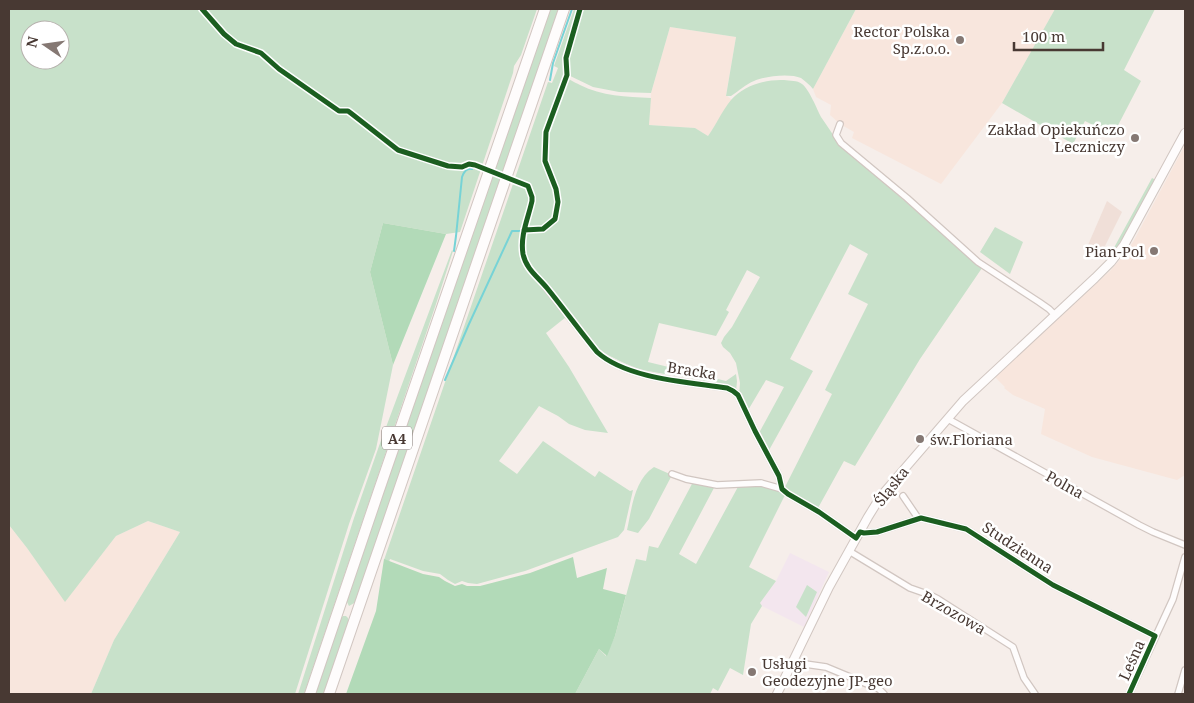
<svg xmlns="http://www.w3.org/2000/svg" width="1194" height="703" font-family="'Noto Serif',serif">
	<style>
		.commercial { fill: #f0dfd8 }
		.built { fill: #f8e6dd }
		.education { fill: #f3e6ee }
		.green { fill: #c8e1ca; fill-rule: evenodd }
		.forest { fill: #b2dab8 }
		.lines { fill: none; stroke-linecap: round; stroke-linejoin: round }
		.stream { stroke: #77d3d6; stroke-width: 2 }
		.minor-casing { stroke: #d1c6c1; stroke-width: 8 }
		.secondary-casing { stroke: #d1c6c1; stroke-width: 10 }
		.motorway-casing { stroke: #d1c6c1; stroke-width: 12 }
		.minor { stroke: #fefcfc; stroke-width: 5.5 }
		.secondary { stroke: #fefcfc; stroke-width: 8 }
		.motorway { stroke: #fefcfc; stroke-width: 10 }
		.cycleway-casing { stroke: #fff; stroke-width: 8 }
		.cycleway { stroke: #1b5e20; stroke-width: 5 }
		.poi-dot { fill: #857873; stroke: #fff; stroke-width: 2 }
		.labels { text-anchor: middle; dominant-baseline: central; stroke-width: 5; stroke-linejoin: round; paint-order: stroke }
		.shield { fill: #fff; stroke: #7f7470; stroke-width: 1 }
		.shield-label { font-size: 14px; font-weight: bold; fill: #483933 }
		.poi-label { font-size: 15px; fill: #483933; stroke: #fff; text-anchor: end }
		.street-label { font-size: 15px; fill: #483933; stroke: #fff }
	</style>
	<rect width="100%" height="100%" fill="#f6eeea"/>
	<path class="commercial" d="M1107,201L1122,212L1102,252L1088,245Z"/>
	<path class="built" d="M856,9H1055L1002,103L941,184L852,138L854,132L840,124L830,115L831,105L816,97L813,89Z
		M670,27L736,37L726,95L732,100L708,136L695,128L649,125L651,93Z
		M1185,145V475L1177,480L1092,457L1041,434L1045,409L1013,395L1004,388L1005,387L995,377L1110,271L1124,255L1133,242Z
		M148,521L180,532L114,640L91,694H9V525L27,548L65,601L116,536Z"/>
	<path class="education" d="M790,553L829,572L804,627L762,606L760,603L776,581Z"/>
	<path class="green" d="M9,9H537L521,55L514,66L513,73L460,232L446,234L383,223L370,272L393,365L376,449L349,524L295,694H91L114,640L180,532L148,521L116,536L65,602L27,548L9,525ZM30,30H60V60H30Z
		M550,9H560L356,602L349,606L346,600Z
		M574,9H856L813,89C810,85 805,81 801,78C790,73 765,76 754,81C746,84 739,91 731,96H726L736,37L670,27L651,93L619,92L593,87L564,73C567,79 574,82 580,85C602,96 626,97 651,98L649,125L695,128L708,136C716,125 722,111 731,100C743,86 766,79 784,80C790,81 797,80 802,84C809,89 817,109 821,117C827,126 833,134 838,143L982,268L920,359L855,466L844,461L818,508L789,492L785,487L832,394L825,390L868,304L848,294L868,254L850,244L790,359L813,371L768,452L759,433L784,387L766,380L747,412L739,395L740,383L736,363L730,353L723,347L721,343L724,337L732,327L760,277L747,270L726,310L729,312L716,336L659,323L648,362L726,381L736,374L737,381L736,392C710,378 677,377 648,371C632,368 618,360 604,353L601,350L596,353L566,317L546,333L569,367L608,433L585,430L569,424L558,416L539,406L499,461L517,474L543,441L595,477L599,471L630,491L633,490L624,530L618,537L525,571L477,584L468,583L462,581L455,584L448,580L440,574L423,571L390,559L389,562L384,560L548,82L552,83L558,68L554,66Z
		M1055,9H1155L1124,70L1141,81L1113,135L1085,121L1073,144L1002,103Z
		M1152,178L1156,180L1122,243L1113,254L1110,255Z
		M995,227L1023,242L1010,274L980,252Z
		M452,250L453,251L436,304L304,694H298L354,518L379,446Z
		M654,467L672,475L649,519L638,533L627,530C632,508 634,480 654,467Z
		M693,482L715,486L679,554L696,564L739,485L760,484L778,490L785,495L749,567L776,581L760,603L762,606L751,624L743,675L730,668L718,691L713,688L710,694H575L599,649L606,656L615,636L636,559L646,561L649,546L658,548Z
		M807,585L817,592L806,617L796,607Z
		M343,616H346L348,618L349,623L325,694H315L340,619Z"/>
	<path class="forest" d="M383,223L446,234L393,365L370,272Z
		M573,557L577,578L607,568L603,589L626,595L615,636L607,656L599,649L575,694H346L376,611L384,559L423,574L439,577L445,581L455,586L462,584L467,586H480L530,573Z"/>
	<g class="lines">
		<path class="stream" d="M550,80L553,63L572,9
			M454,251L456,236L462,177C464,172 466,168 472,169
			M445,380L469,324L512,231H521"/>
		<g class="minor-casing">
			<path id="minor" d="M840,124L836,135L841,143L907,198L978,262L1039,302L1049,309L1055,315
				M545,286L597,352C627,379 688,382 727,388L733,391L738,395L755,431L779,476L782,489L788,494L819,512L856,538
				M948,419L1139,525L1153,532L1185,545
				M672,474L686,479L717,485L761,483L782,489
				M903,496L918,518
				M860,532L864,533L877,532L921,518L966,529L1053,585L1155,636
				M849,551L910,588L930,595L938,599L1013,647L1024,678L1035,694
				M793,660L805,664L826,667L879,689L884,694
				M1129,694L1173,599L1185,557
				M1178,694L1185,670"/>
		</g>
		<g class="secondary-casing">
			<path id="secondary" d="M777,694L829,587L868,517L881,496L963,401L1095,278L1111,262L1124,245L1185,133"/>
		</g>
		<g class="motorway-casing">
			<path id="motorway" d="M310,694L378,493L545,9
				M329,694L564,9"/>
		</g>
		<use href="#minor" class="minor"/>
		<use href="#secondary" class="secondary"/>
		<use href="#motorway" class="motorway"/>
		<g class="cycleway-casing">
			<path id="cycleway" d="M202,9L224,34L236,44L261,53L279,69L339,111H348L352,114L398,150L448,166L462,167L469,164L475,165L528,186L532,197V201C528,219 520,235 523,254C526,269 538,277 547,288C564,309 580,331 597,352C627,379 688,382 727,388L733,391L738,395L755,431L779,476L782,489L788,494L819,512L856,538L860,532L864,533L877,532L921,518L966,529L1053,585L1155,636L1129,694
				M524,230L543,229L555,219L558,202L556,189L545,161L546,132L567,75L566,58L580,9"/>
		</g>
		<use href="#cycleway" class="cycleway"/>
	</g>
	<g class="poi-dot">
		<circle cx="960" cy="40" r="5"/>
		<circle cx="1135" cy="138" r="5"/>
		<circle cx="1154" cy="251" r="5"/>
		<circle cx="920" cy="439" r="5"/>
		<circle cx="752" cy="672" r="5"/>
	</g>
	<g class="labels">
		<rect class="shield" x="382" y="426.5" width="30" height="23" rx="4"/>
		<g class="shield-label">
			<text x="397" y="438">A4</text>
		</g>
		<g class="poi-label">
			<text x="950" y="31">Rector Polska<tspan x="950" dy="17">Sp.z.o.o.</tspan></text>
			<text x="1125" y="129">Zakład Opiekuńczo<tspan x="1125" dy="17">Leczniczy</tspan></text>
			<text x="1144" y="251">Pian-Pol</text>
			<text x="930" y="439" text-anchor="start">św.Floriana</text>
			<text x="762" y="663" text-anchor="start">Usługi<tspan x="762" dy="17">Geodezyjne JP-geo</tspan></text>
		</g>
		<g class="street-label">
			<text transform="translate(692 370) rotate(9)">Bracka</text>
			<text transform="translate(1065 484) rotate(29)">Polna</text>
			<text transform="translate(891 486) rotate(-52)">Śląska</text>
			<text transform="translate(1018 547) rotate(33)">Studzienna</text>
			<text transform="translate(954 612) rotate(30)">Brzozowa</text>
			<text transform="translate(1131 660) rotate(-66)">Leśna</text>
		</g>
	</g>
	<rect width="1194" height="703" fill="none" stroke="#483933" stroke-width="20"/>
	<g transform="translate(45 45) rotate(283)"><circle r="24" fill="#ffffff" stroke="#b6b0ad"/>
	<path d="M0-4L9 19L0 12L-9 19Z" fill="#857873"/>
	<text y="-8" font-size="14" font-weight="bold" text-anchor="middle" fill="#483933">N</text>
	</g>
	<path d="M1014 42v8h89v-8" fill="none" stroke="#483933" stroke-width="2.5"/>
	<text x="1022" y="42" font-size="15" fill="#483933" stroke="#ffffff" stroke-width="4" paint-order="stroke">100 m</text>
</svg>
